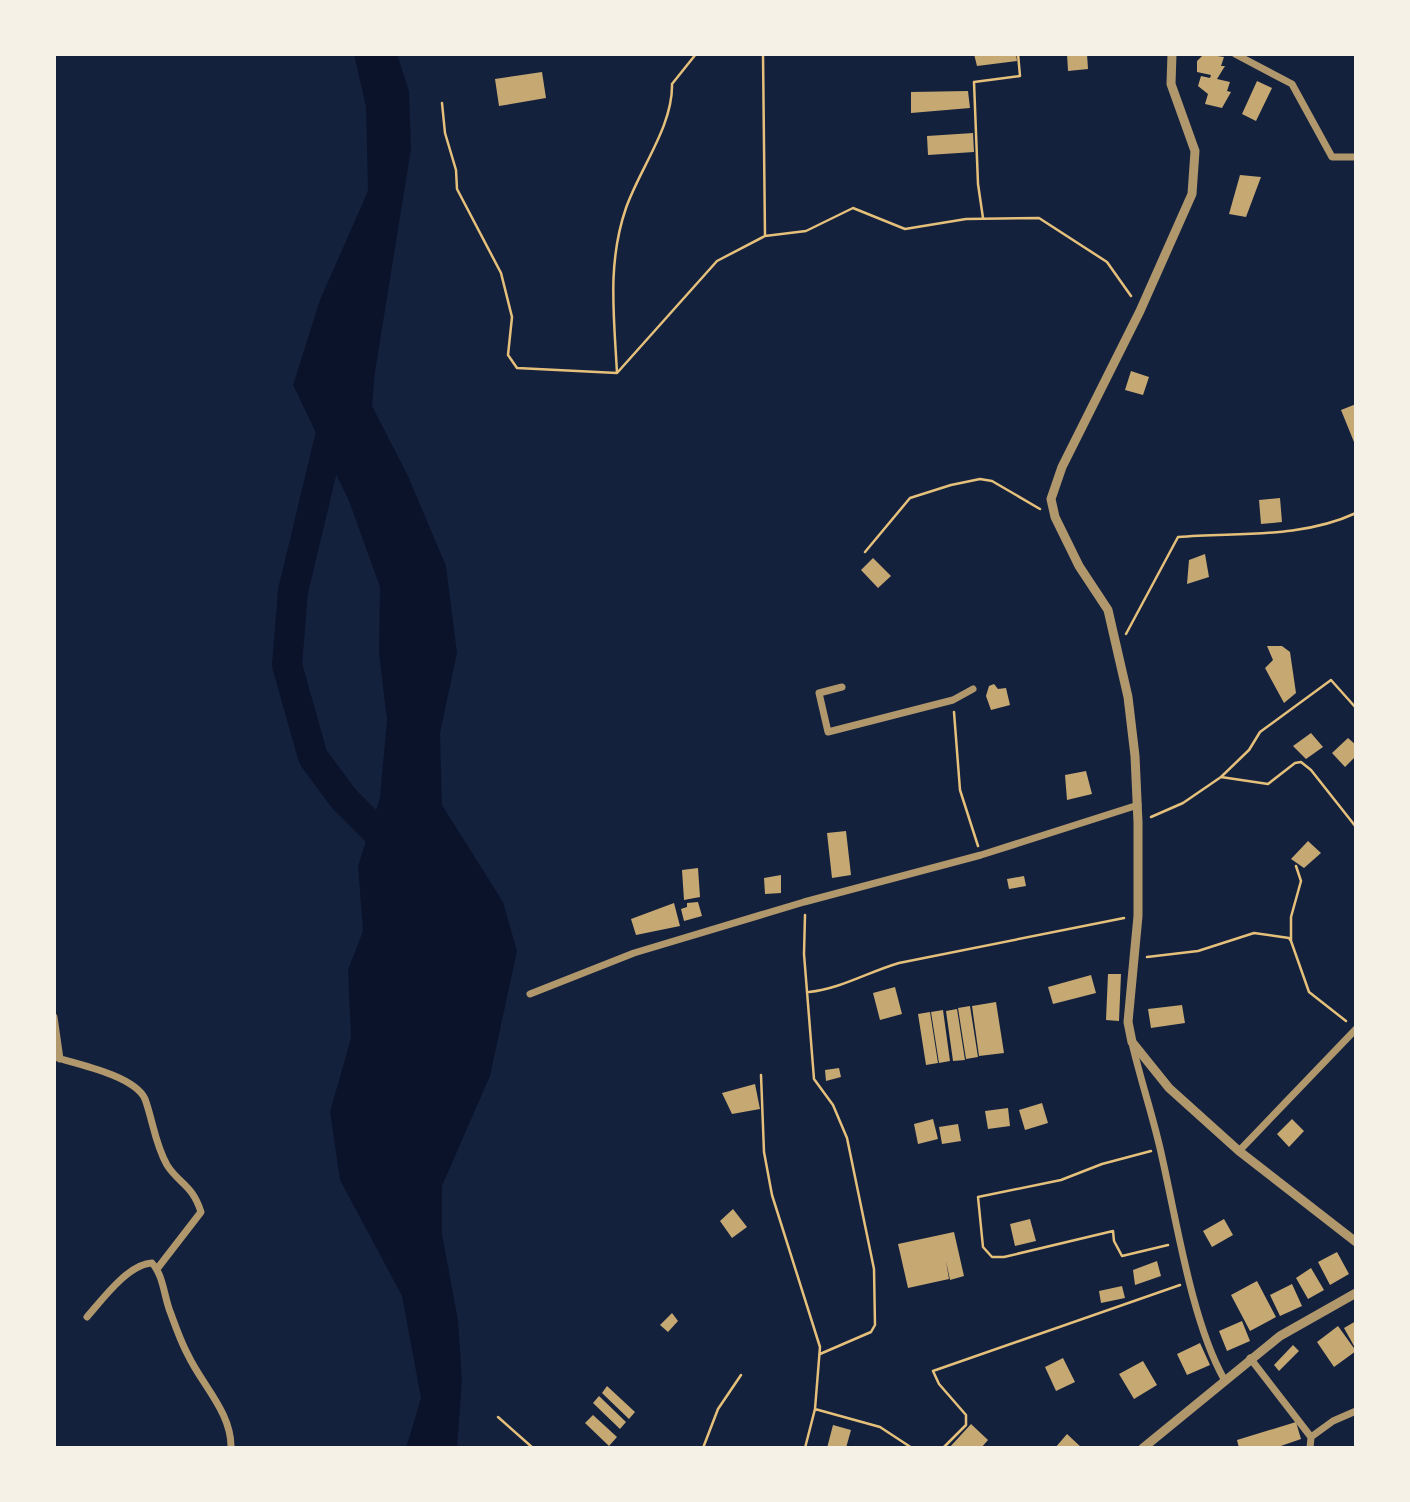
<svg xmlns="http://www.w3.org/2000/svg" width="1410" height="1502" font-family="Quicksand,sans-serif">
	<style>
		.water { fill: #0b132b }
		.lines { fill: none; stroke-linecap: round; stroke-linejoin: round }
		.river { stroke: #0b132b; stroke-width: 30 }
		.building { fill: #c6a872 }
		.path { stroke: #e5c07b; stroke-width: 2.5 }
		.minor { stroke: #b1986c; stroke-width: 7 }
		.tertiary { stroke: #b1986c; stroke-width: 9 }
	</style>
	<rect width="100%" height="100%" fill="#14213d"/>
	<path class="water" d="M354,54H397L409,91L411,149L375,372L372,406L408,476L446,566L457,653L440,733L442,805L503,902L517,951L490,1076L442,1186V1234L458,1320L462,1380L457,1448H406L421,1398L402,1296L340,1180L330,1112L351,1038L348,970L363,931L358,866L380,797L387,720L379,653L380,587L349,501L293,385L320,300L368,191L366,107Z"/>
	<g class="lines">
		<path class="river" d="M335,416L293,591L287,665L313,757L344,799L383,838L402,847"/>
	</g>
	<path class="building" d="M974,54H1016L1017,61L977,66Z
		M1067,54H1087L1088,69L1068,71Z
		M1204,54L1224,57L1221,66H1225L1217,79L1230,82L1227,91L1231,92L1222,108L1205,104L1208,94L1198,86L1201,76L1210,78L1211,75L1197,72V61Z
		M542,72L546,98L499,106L495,79Z
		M1257,81L1272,88L1256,121L1242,114Z
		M968,91L970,108L911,113V92Z
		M973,133L974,152L928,155L927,136Z
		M1240,175L1261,177L1246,217L1229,214Z
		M1131,371L1149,377L1143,395L1125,390Z
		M1356,404V441L1354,442L1341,410Z
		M1280,498L1282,522L1261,524L1259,500Z
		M1205,554L1209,577L1187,584L1189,560Z
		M873,558L891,576L878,588L861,570Z
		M1267,646H1282L1290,652L1296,693L1284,703L1265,668L1273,660Z
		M994,684L998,689L1006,688L1010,705L991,710L986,696L989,686Z
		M1311,733L1323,747L1306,759L1293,746Z
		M1348,738L1356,745V756L1345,767L1332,753Z
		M1086,771L1092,794L1067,800L1065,775Z
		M846,831L851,875L832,878L827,833Z
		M1308,841L1321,853L1304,868L1291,859Z
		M698,868L700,897L684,900L682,870Z
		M781,875V893L765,894L764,878Z
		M1024,876L1026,886L1009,889L1007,879Z
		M698,902L702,916L684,921L681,909L687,907V903Z
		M674,903L680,926L636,935L631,919Z
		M1108,974H1121L1119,1021L1106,1020Z
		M1091,975L1096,993L1053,1004L1048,987Z
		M895,987L902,1014L880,1020L873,993Z
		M996,1002L1004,1053L979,1056L972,1006Z
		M1182,1005L1185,1023L1151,1028L1148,1009Z
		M970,1006L978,1057L966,1059L958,1008Z
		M957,1009L965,1060L953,1061L946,1011Z
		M943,1010L950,1061L939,1063L931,1012Z
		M930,1012L938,1063L926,1065L918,1014Z
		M839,1068L841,1077L826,1081L825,1070Z
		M755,1084L760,1109L732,1114L722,1093Z
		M1042,1103L1048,1123L1025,1130L1019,1110Z
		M1008,1108L1010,1126L988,1129L985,1111Z
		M933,1119L938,1139L918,1144L914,1124Z
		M1292,1119L1304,1131L1289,1147L1277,1134Z
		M958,1124L961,1141L942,1144L939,1127Z
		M733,1209L747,1227L732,1238L720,1221Z
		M1030,1219L1036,1241L1015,1246L1010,1224Z
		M1224,1219L1233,1235L1212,1247L1203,1231Z
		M954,1232L964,1276L950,1280L946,1261L949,1279L908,1288L898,1244Z
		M1337,1252L1349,1274L1330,1285L1318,1262Z
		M1157,1261L1161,1276L1135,1285L1133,1270Z
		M1311,1268L1324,1290L1308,1299L1296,1278Z
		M1257,1281L1276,1317L1250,1331L1231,1295Z
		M1292,1284L1302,1306L1280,1316L1270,1295Z
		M1122,1286L1125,1298L1101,1303L1099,1291Z
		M672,1313L678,1321L668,1332L660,1325Z
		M1242,1321L1250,1341L1227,1351L1219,1331Z
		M1356,1321V1345L1354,1346L1344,1328Z
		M1338,1326L1356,1351L1334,1367L1317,1342Z
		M1200,1343L1210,1365L1187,1375L1177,1354Z
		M1293,1345L1299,1351L1279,1371L1274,1365Z
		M1063,1358L1075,1382L1056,1391L1045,1367Z
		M1143,1361L1157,1385L1134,1399L1119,1374Z
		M607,1386L635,1412L629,1419L602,1393Z
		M599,1396L626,1422L620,1429L593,1403Z
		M593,1415L617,1437L609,1446L585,1423Z
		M1296,1422L1301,1439L1275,1448H1239L1237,1440Z
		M971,1424L988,1440L981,1448H949Z
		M833,1425L851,1430L846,1448H827Z
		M1067,1434L1082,1448H1055Z"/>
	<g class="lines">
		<path class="path" d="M763,54L765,236
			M442,103L445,133L456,170L457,189L501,273L512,317L508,355L517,368L617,373L717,261L765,236L806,231L853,208L905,229L966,219L1039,218L1107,262L1131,296
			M983,218L978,184L974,82L1020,76L1018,54
			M617,373C614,316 607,263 626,208C640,168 673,126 672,84L696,54
			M865,552L910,498L951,485L980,479L992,481L1040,509
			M1126,634L1178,537C1238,532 1300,539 1356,513
			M954,712L960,790L978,846
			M1221,777L1249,750L1260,732L1331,680L1356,708
			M1151,817L1183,803L1221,777L1268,784L1295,763L1301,762L1311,770L1356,827
			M805,915L804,954L814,1079L833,1105L847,1138L874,1269L875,1325L871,1332L820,1354
			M1291,941L1309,992L1346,1021
			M1147,957L1198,951L1254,933L1289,938L1291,941V917L1301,881L1296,866
			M809,992C840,989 868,972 899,963L1124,918
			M761,1075L764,1152L772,1195L820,1347L815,1409
			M1151,1151L1102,1164L1061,1180L978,1197L983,1247L992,1257H1004L1113,1231L1114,1241L1122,1256L1168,1245
			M498,1417L533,1448
			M703,1448L718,1409L741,1375
			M805,1448L815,1409L880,1427L912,1448
			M943,1448L966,1425V1415L939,1384L933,1371L1180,1285"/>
		<path class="minor" d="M1235,54L1292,84L1332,157H1356
			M842,687L819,693L828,732L953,700L973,689
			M530,994L634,953L804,902L981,855L1138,805
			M54,1017L60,1059
			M1132,1043C1141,1082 1154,1119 1162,1157C1177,1223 1192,1322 1224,1379
			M54,1057C78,1064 135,1076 145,1099C153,1121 155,1144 167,1165C179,1184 192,1184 201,1212L157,1269
			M1239,1151L1356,1029
			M87,1317C102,1300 128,1264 152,1263C164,1276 164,1298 171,1314C176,1328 181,1342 188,1355C202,1385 232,1413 231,1448
			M1250,1358L1311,1437L1310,1448
			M1311,1437L1333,1421L1356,1411"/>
		<path class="tertiary" d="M1172,54L1171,84L1195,151L1192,194L1140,311L1062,467L1051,499L1055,517L1079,566L1108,610L1128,697L1135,756L1138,822V916L1128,1022L1132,1042L1169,1088L1239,1151L1356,1242
			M1143,1448L1280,1336L1356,1293"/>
	</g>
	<rect width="1410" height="1502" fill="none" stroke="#f6f1e7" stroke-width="112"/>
</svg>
